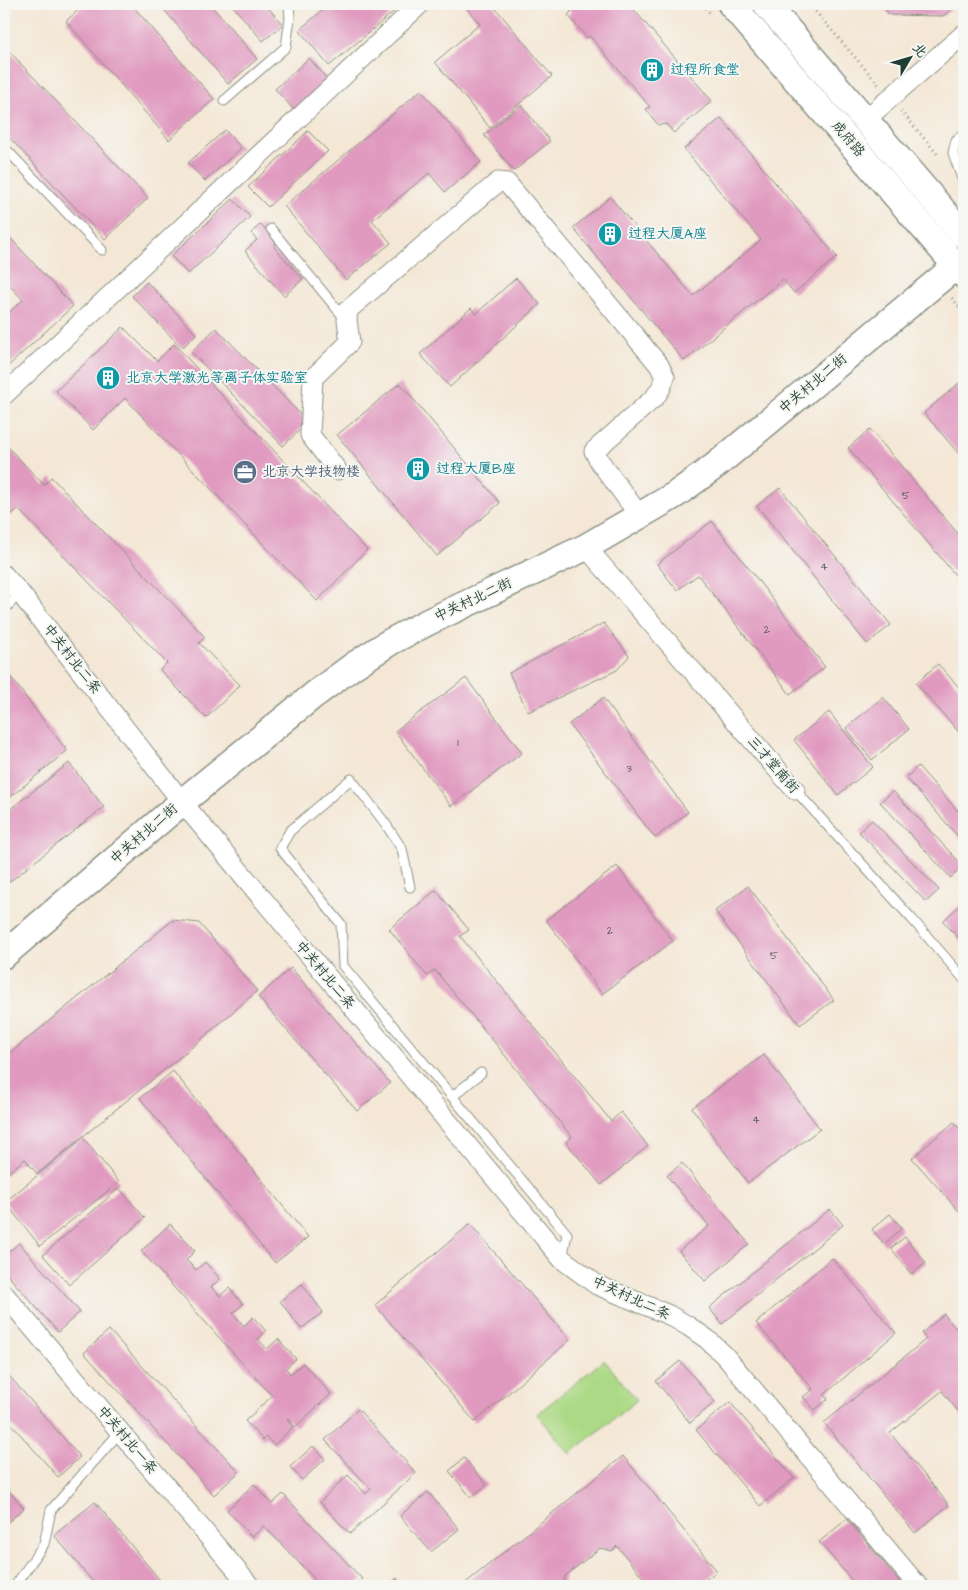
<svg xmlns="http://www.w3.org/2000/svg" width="968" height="1590" font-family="'Architects Daughter','LXGW WenKai TC',sans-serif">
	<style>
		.green { fill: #acd985; stroke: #668b5c }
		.building { fill: #e099bf }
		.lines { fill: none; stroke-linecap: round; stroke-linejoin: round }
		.lane-casing { stroke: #8a9284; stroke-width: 11 }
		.street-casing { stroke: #8a9284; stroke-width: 21 }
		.secondary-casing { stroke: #8a9284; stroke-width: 29 }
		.path { stroke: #8a9284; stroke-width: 3; stroke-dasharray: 1 4; stroke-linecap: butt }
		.lane { stroke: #fff; stroke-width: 9 }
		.street { stroke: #fff; stroke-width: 19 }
		.secondary { stroke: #fff; stroke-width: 26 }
		.labels { text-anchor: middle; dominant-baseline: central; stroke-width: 4; stroke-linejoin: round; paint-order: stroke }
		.number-label { font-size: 11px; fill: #4f5457 }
		.culture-label { font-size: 14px; fill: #0d838f; stroke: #f6f6f2; text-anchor: start }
		.street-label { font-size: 14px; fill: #1f3d34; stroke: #f6f6f2 }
		.service-label { font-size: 14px; fill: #4e5e75; stroke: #f6f6f2; text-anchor: start }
	</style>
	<rect width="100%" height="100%" fill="#f6f6f2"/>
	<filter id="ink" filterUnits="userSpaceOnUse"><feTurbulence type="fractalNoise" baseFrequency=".02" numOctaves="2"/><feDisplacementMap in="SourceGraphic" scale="10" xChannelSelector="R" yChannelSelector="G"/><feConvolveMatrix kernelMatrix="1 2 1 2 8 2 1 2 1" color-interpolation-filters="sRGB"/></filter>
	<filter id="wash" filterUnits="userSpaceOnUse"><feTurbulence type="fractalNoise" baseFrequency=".0096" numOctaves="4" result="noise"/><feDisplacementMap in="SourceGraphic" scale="20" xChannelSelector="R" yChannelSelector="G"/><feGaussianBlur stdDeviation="1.12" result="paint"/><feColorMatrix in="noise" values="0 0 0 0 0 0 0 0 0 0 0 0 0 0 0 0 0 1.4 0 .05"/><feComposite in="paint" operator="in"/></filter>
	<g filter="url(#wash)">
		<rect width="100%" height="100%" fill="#f4e7d5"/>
		<path class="green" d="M604,1360L637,1400L570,1454L537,1414Z"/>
		<g id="blocks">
			<path class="building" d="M85,4H131L214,99L169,140L66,21Z
				M159,4H210L257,59L228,84Z
				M231,4H265L283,25L263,41Z
				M330,4H403L329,66L299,30Z
				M463,4H492L552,76L490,128L435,62L480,24Z
				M567,4H629L712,101L674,133L666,124L658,125L646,109L650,107L590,36L587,38L568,15L571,12L565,5Z
				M880,4H958L943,16L890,15Z
				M4,46L148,198L105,239L4,132Z
				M309,58L328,80L294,110L275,89Z
				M421,90L481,162L445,192L429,173L372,220L391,243L346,280L284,206Z
				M521,105L550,141L514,171L484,135Z
				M721,118L837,257L794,293L783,279L684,361L573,228L610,197L693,296L761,240L684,149Z
				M225,130L241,148L205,181L188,163Z
				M308,131L328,151L268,207L248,187Z
				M233,199L250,217L188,274L171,256Z
				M261,224L276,242L274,247L303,279L284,296L245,251L257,240L251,233Z
				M4,231L73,306L4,370V317L23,300L4,279Z
				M516,278L540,304L450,387L420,354L471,308L476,314Z
				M147,282L196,334L182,348L132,296Z
				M123,327L157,361L174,344L367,550L317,601L125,398L93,430L56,391Z
				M216,328L308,422L283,446L191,352Z
				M964,379V460L924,413Z
				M400,383L500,503L437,556L337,435Z
				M870,429L964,541V582L962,583L848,448Z
				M4,443L44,485L51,477L205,637L199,643L240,685L206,718L160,670L167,663L18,509L10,516L4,509Z
				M780,488L891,625L867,644L757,506Z
				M712,521L825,667L790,694L698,575L677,590L657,564Z
				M604,623L629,656L617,670L528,712L509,673Z
				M938,664L964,693V738L916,683Z
				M6,671L67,751L4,802V673Z
				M466,678L522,753L451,806L395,731Z
				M883,697L909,729L872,760L846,728Z
				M603,698L688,812L655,838L569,724Z
				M829,712L873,767L838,795L794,740Z
				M69,763L104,807L4,886V814Z
				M918,766L964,818V843L906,778Z
				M893,791L963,866L951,878L880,802Z
				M872,820L939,890L926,902L859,832Z
				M617,866L673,941L602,994L546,920Z
				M748,886L834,1000L800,1025L715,911Z
				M436,890L469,930L460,936L611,1121L621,1112L648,1146L601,1185L566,1142L572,1137L435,970L427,976L389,929Z
				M964,901V944L943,921Z
				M173,920L199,923L257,991L197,1043L37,1174L25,1159L4,1176V1058Z
				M291,968L390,1083L357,1111L258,997Z
				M764,1055L820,1129L748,1183L692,1108Z
				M173,1071L308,1237L275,1263L140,1098Z
				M954,1122L964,1134V1217L912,1158Z
				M83,1138L119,1182L40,1246L5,1202Z
				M682,1163L749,1244L705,1281L679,1251L709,1226L667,1176Z
				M119,1188L145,1218L69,1285L43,1255Z
				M830,1209L843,1225L722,1324L709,1308Z
				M890,1214L902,1228L884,1244L872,1229Z
				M170,1224L195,1251L186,1260L196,1270L205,1262L220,1279L211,1287L220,1296L229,1288L243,1304L233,1313L244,1326L253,1317L266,1331L258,1339L267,1349L278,1339L296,1359L286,1368L290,1374L303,1363L331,1394L295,1427L288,1419L287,1420L293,1427L274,1445L266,1437L263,1440L245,1421L272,1396L141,1251Z
				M470,1224L570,1340L475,1422L375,1305Z
				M905,1237L926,1263L911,1274L891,1248Z
				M19,1243L80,1312L58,1332L4,1271V1256Z
				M832,1258L896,1333L824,1395L828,1399L815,1410L803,1397L813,1389L756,1323Z
				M302,1284L323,1312L301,1329L280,1301Z
				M944,1314L964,1339V1419L942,1391L890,1433L949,1505L915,1533L824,1423L926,1339L922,1333Z
				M109,1330L239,1472L214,1495L84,1353Z
				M680,1361L715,1402L690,1423L656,1381Z
				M4,1370L80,1457L58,1477L4,1416Z
				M730,1402L794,1478L760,1506L696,1430Z
				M358,1409L416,1473L350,1534L320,1502L348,1475L366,1494L371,1489L325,1440Z
				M313,1446L325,1459L302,1480L290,1467Z
				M623,1456L717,1571L698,1586H650L617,1546L612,1551L600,1548L565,1576L563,1586H462Z
				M464,1458L487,1485L471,1497L449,1471Z
				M254,1484L272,1504L283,1494L362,1579L354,1586H321L264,1526L252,1537L227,1510Z
				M4,1485L24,1508L4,1526Z
				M428,1492L459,1529L431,1552L400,1516Z
				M95,1502L165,1586H87L93,1582L54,1535Z
				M847,1519L903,1586H857L819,1542Z
				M397,1578V1586H387Z"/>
		</g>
	</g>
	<g filter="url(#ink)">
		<use href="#blocks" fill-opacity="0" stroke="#8a9284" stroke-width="1"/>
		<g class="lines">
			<g class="lane-casing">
				<path id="lane" d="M224,101L286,47L290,18L289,4
					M964,134L956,140L953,153L964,184
					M4,147L102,250
					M271,229L346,320
					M4,610L20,593
					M795,790L912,919L964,979
					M410,887L402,849L385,823L351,779L290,831L280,848L341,924L343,966L567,1234L562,1259
					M452,1097L481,1073
					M15,1586L44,1544L51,1510L120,1432"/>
			</g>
			<g class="street-casing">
				<path id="street" d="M866,119L964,34
					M4,395L420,4
					M337,470L310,435L313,378L350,342L347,320L348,310L498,182L507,183L659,365L665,377L661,388L655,397L594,451L600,462L639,515
					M586,547L795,790
					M4,575L20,593L182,802L562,1259L597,1285L669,1315L688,1326L707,1339L725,1356L918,1586
					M4,1294L250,1586"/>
			</g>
			<g class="secondary-casing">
				<path id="secondary" d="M731,4L964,275
					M766,4L964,235
					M4,955L182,802L314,695L353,666L390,642L428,622L586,547L675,495L715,466L956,266"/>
			</g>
			<path class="path" d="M702,4L710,13
				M809,4L879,85
				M901,111L939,156
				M952,298L964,313"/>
			<use href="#lane" class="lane"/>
			<use href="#street" class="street"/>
			<use href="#secondary" class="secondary"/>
		</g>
	</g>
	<defs>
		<g id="building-disc" transform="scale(1.25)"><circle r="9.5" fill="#0f9aa8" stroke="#f6f6f2"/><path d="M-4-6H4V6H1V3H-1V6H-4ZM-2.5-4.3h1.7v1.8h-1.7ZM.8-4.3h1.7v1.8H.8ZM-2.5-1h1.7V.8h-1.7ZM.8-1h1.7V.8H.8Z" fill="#fff"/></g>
		<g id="office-disc" transform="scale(1.25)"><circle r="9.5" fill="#5c6f8a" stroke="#f6f6f2"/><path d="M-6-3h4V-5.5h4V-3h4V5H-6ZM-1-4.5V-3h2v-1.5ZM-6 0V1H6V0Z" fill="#fff"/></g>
	</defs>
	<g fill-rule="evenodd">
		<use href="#building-disc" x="652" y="70"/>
		<use href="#building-disc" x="610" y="234"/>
		<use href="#building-disc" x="108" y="378"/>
		<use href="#building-disc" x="418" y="469"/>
		<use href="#office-disc" x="245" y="472"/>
	</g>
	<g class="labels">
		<g class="number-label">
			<text x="906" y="495">5</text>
			<text x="824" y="566">4</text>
			<text x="767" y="629">2</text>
			<text x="458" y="742">1</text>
			<text x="629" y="768">3</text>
			<text x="610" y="930">2</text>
			<text x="774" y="955">5</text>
			<text x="756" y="1119">4</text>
		</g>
		<g class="culture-label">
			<text x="670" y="70">过程所食堂</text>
			<text x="628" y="234">过程大厦A座</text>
			<text x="126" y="378">北京大学激光等离子体实验室</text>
			<text x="436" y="469">过程大厦B座</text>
		</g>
		<g class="street-label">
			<text transform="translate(848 139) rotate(49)">成府路</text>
			<text transform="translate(813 384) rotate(-40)">中关村北二街</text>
			<text transform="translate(473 600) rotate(-25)">中关村北二街</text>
			<text transform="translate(72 659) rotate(52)">中关村北二条</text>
			<text transform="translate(773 765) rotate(49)">三才堂南街</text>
			<text transform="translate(144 834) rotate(-41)">中关村北二街</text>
			<text transform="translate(325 975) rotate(50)">中关村北二条</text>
			<text transform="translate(631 1298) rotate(25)">中关村北二条</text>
			<text transform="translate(127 1440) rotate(50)">中关村北一条</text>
		</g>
		<g class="service-label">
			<text x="262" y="472">北京大学技物楼</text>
		</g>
	</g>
	<rect width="968" height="1590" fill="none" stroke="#f6f6f2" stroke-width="20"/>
	<g transform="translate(910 58) rotate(52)" stroke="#f6f6f2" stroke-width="4" paint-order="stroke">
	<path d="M0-4L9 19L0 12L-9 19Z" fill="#1f3d34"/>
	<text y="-8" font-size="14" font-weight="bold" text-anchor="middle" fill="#1f3d34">北</text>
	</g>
</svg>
